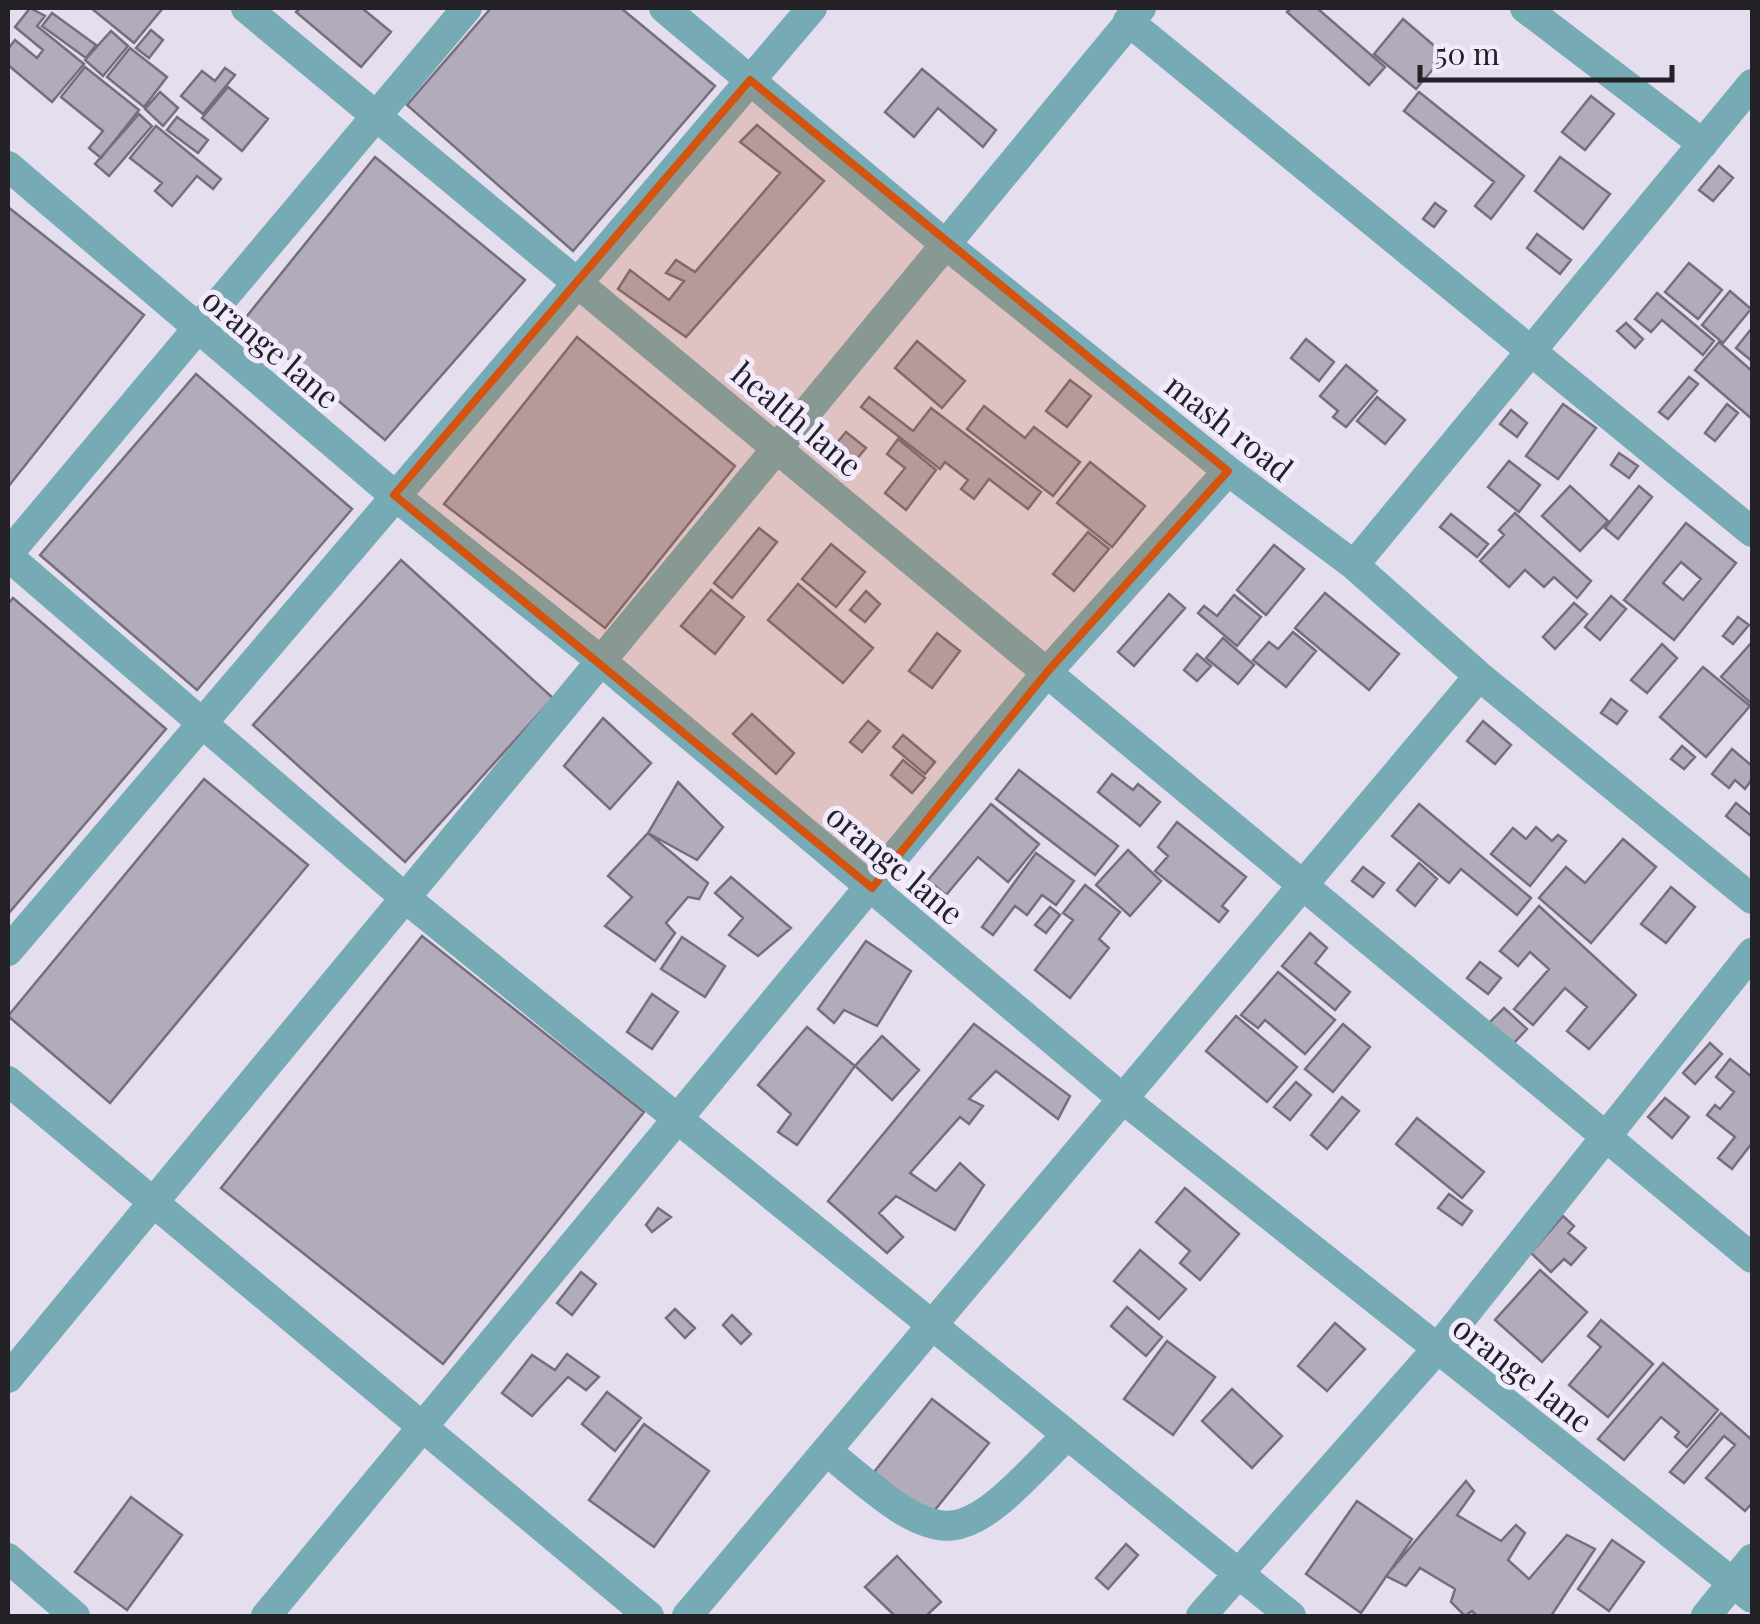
<svg xmlns="http://www.w3.org/2000/svg" width="1760" height="1624" font-family="'Playfair Display',serif">
	<style>
		.building { fill: #b2abbc; stroke: #746e7d; stroke-width: 2.5; fill-rule: evenodd }
		.lines { fill: none; stroke-linecap: round; stroke-linejoin: round }
		.street { stroke: #76aab5; stroke-width: 30 }
		.marked { fill: #d4530f; fill-opacity: 0.2; stroke: #d4530f; stroke-width: 8; stroke-linejoin: round }
		.labels { text-anchor: middle; dominant-baseline: central; stroke-width: 10; stroke-linejoin: round; paint-order: stroke }
		.street-label { font-size: 32px; fill: #232026; stroke: #f2ebfd }
	</style>
	<rect width="100%" height="100%" fill="#e5deef"/>
	<path class="building" d="M30,8L45,16L37,26L84,64L52,102L8,65V49L15,40L37,58L43,50L15,27Z
		M91,8H163L134,43Z
		M300,8H362L391,32L361,67L296,12Z
		M491,8H621L715,86L573,251L407,105Z
		M1291,8H1317L1385,67L1369,85L1287,12Z
		M52,13L96,45L86,58L42,26Z
		M1403,19L1445,55L1416,89L1374,54Z
		M151,30L163,40L149,58L136,48Z
		M111,31L128,46L103,76L85,60Z
		M130,48L167,77L144,107L107,77Z
		M85,67L139,110L101,158L89,148L103,131L61,97Z
		M225,68L235,75L203,114L181,96L202,71L215,81Z
		M922,69L996,130L983,147L938,108L914,137L885,112Z
		M228,87L268,119L242,151L202,118Z
		M160,92L178,108L163,126L145,109Z
		M1419,92L1524,176L1491,219L1475,206L1494,182L1404,111Z
		M1591,96L1614,114L1585,150L1562,132Z
		M139,114L152,126L109,176L95,164Z
		M177,117L208,140L198,153L167,130Z
		M757,125L824,181L686,337L618,289L630,270L669,300L684,281L666,273L676,260L695,272L780,173L740,142Z
		M156,126L221,179L213,189L197,176L172,206L155,191L162,183L130,158Z
		M375,157L525,280L385,440L243,321Z
		M1560,157L1610,194L1583,229L1535,191Z
		M1719,166L1733,178L1713,201L1699,190Z
		M1435,203L1446,211L1434,227L1423,219Z
		M8,207L144,315L8,487Z
		M1537,234L1571,260L1560,274L1527,248Z
		M1689,263L1722,290L1698,319L1665,292Z
		M1730,291L1751,309L1723,343L1702,325Z
		M1657,293L1714,341L1703,355L1662,320L1651,332L1635,319Z
		M1626,323L1643,339L1635,348L1617,331Z
		M1752,328V361L1736,348Z
		M577,337L735,466L605,628L444,504Z
		M1306,339L1334,362L1319,381L1291,358Z
		M917,341L965,381L942,408L895,368Z
		M1719,342L1752,371V419L1695,370Z
		M1346,365L1377,391L1346,427L1333,417L1338,411L1320,396Z
		M196,374L352,509L197,690L40,555Z
		M1689,377L1698,384L1668,419L1659,412Z
		M1070,380L1091,396L1067,427L1046,411Z
		M869,397L913,431L931,408L1041,492L1028,509L989,479L974,499L961,489L968,480L945,462L940,469L861,407Z
		M1377,397L1405,420L1385,444L1357,421Z
		M1563,404L1596,428L1558,479L1526,456Z
		M1727,404L1738,413L1715,441L1705,433Z
		M984,406L1025,438L1034,427L1080,462L1053,496L967,429Z
		M1511,410L1527,423L1517,437L1500,424Z
		M846,432L866,448L850,467L830,451Z
		M898,439L936,470L906,510L885,493L905,468L887,454Z
		M1619,453L1638,466L1629,478L1611,465Z
		M1509,461L1540,485L1519,512L1488,487Z
		M1090,462L1145,506L1112,547L1057,503Z
		M1570,486L1608,521L1580,551L1542,516Z
		M1639,486L1652,497L1618,539L1605,528Z
		M1515,513L1591,581L1577,598L1554,577L1544,587L1525,570L1509,587L1480,561L1504,535L1499,530Z
		M1451,514L1488,544L1477,557L1440,527Z
		M1686,523L1736,563L1674,640L1624,600ZM1681,562L1701,579L1683,600L1663,583Z
		M759,528L777,542L732,598L714,583Z
		M1088,532L1109,549L1074,591L1053,574Z
		M831,544L865,572L836,607L802,579Z
		M1274,545L1304,569L1266,615L1237,590Z
		M401,560L553,698L405,862L253,725Z
		M798,584L873,648L843,683L768,620Z
		M711,590L744,617L715,654L681,626Z
		M866,591L880,604L865,622L850,610Z
		M1325,593L1399,654L1369,690L1295,628Z
		M1169,594L1185,608L1134,666L1118,652Z
		M1234,595L1261,617L1237,646L1198,613L1204,606L1217,616Z
		M1611,596L1626,609L1600,640L1585,627Z
		M13,598L166,729L8,914V604Z
		M1574,603L1587,614L1555,649L1543,637Z
		M1738,617L1749,625L1733,644L1723,636Z
		M1293,632L1316,651L1286,687L1253,660L1269,642L1278,649Z
		M937,633L960,651L932,688L909,671Z
		M1223,638L1254,665L1238,684L1206,658Z
		M1752,642V704L1721,677Z
		M1662,644L1677,658L1647,693L1631,680Z
		M1197,654L1211,666L1197,681L1184,670Z
		M1703,667L1750,706L1706,757L1660,717Z
		M1611,699L1627,711L1617,724L1601,713Z
		M752,714L794,753L776,774L733,734Z
		M603,718L651,763L610,809L564,766Z
		M868,721L880,731L862,752L850,742Z
		M1483,721L1511,745L1495,764L1467,741Z
		M903,735L935,762L925,774L893,747Z
		M1682,746L1695,757L1684,769L1671,759Z
		M1732,749L1752,766V779L1745,789L1735,780L1729,788L1712,774Z
		M903,760L925,778L912,793L891,775Z
		M1019,770L1118,846L1095,875L996,799Z
		M1112,774L1133,790L1138,784L1160,802L1140,826L1098,792Z
		M204,779L308,865L110,1103L8,1016Z
		M678,782L723,827L697,860L648,833Z
		M1736,803L1752,816V837L1726,816Z
		M991,804L1039,844L1008,882L978,857L946,895L928,880Z
		M1419,804L1531,898L1517,915L1461,869L1449,883L1392,836Z
		M1177,822L1246,877L1222,906L1228,911L1219,922L1155,871L1168,856L1158,847Z
		M1536,827L1552,841L1558,835L1566,841L1530,886L1491,854L1513,828L1526,839Z
		M648,833L708,883L699,899L688,897L666,923L675,933L655,961L605,926L632,897L608,876Z
		M1623,839L1656,867L1591,943L1539,898L1566,867L1585,883Z
		M1128,850L1161,881L1130,916L1096,885Z
		M1036,853L1074,881L1056,905L1042,895L1027,915L1015,906L993,935L982,927Z
		M1419,863L1437,879L1415,906L1397,890Z
		M1363,867L1384,883L1373,897L1352,881Z
		M731,877L791,928L758,956L729,935L743,918L715,893Z
		M1085,885L1120,912L1099,939L1109,948L1070,998L1035,970L1073,920L1063,913Z
		M1671,887L1695,907L1666,943L1641,924Z
		M1539,906L1636,995L1589,1049L1567,1031L1587,1007L1565,988L1533,1025L1514,1009L1549,969L1530,952L1518,966L1500,951Z
		M1050,907L1060,915L1046,933L1035,925Z
		M1310,933L1327,948L1315,963L1350,992L1335,1010L1282,966Z
		M422,936L644,1112L443,1364L221,1188Z
		M682,937L725,966L705,997L661,969Z
		M866,941L911,971L877,1026L844,1010L834,1023L818,1009Z
		M1480,962L1501,978L1488,994L1467,978Z
		M1278,972L1335,1020L1305,1054L1265,1020L1258,1028L1241,1015Z
		M652,994L678,1012L652,1049L627,1032Z
		M1504,1008L1527,1029L1512,1045L1489,1023Z
		M1236,1016L1297,1067L1267,1102L1206,1051Z
		M974,1024L1070,1096L1058,1119L996,1071L969,1099L983,1106L969,1124L960,1117L910,1173L936,1191L960,1163L984,1185L955,1230L896,1196L879,1213L903,1237L887,1253L828,1201Z
		M1343,1024L1370,1047L1333,1092L1305,1069Z
		M807,1027L855,1066L797,1145L778,1132L791,1114L758,1085Z
		M882,1036L919,1070L892,1100L855,1066Z
		M1710,1043L1722,1054L1695,1084L1683,1073Z
		M1730,1059L1752,1077V1143L1732,1169L1718,1158L1735,1137L1707,1115L1715,1105L1720,1109L1734,1092L1716,1077Z
		M1296,1082L1311,1095L1290,1120L1274,1107Z
		M1342,1097L1359,1111L1327,1149L1311,1135Z
		M1665,1098L1689,1117L1672,1138L1648,1117Z
		M1417,1118L1484,1172L1462,1198L1396,1144Z
		M1185,1188L1239,1234L1200,1280L1180,1263L1190,1251L1156,1222Z
		M1449,1194L1472,1211L1462,1225L1438,1208Z
		M658,1208L671,1217L652,1232L646,1225Z
		M1563,1216L1574,1226L1568,1233L1586,1248L1571,1265L1564,1259L1551,1272L1531,1253Z
		M1140,1250L1186,1289L1159,1319L1114,1281Z
		M1540,1270L1587,1312L1542,1362L1495,1320Z
		M581,1272L596,1284L572,1315L557,1303Z
		M1127,1307L1162,1337L1146,1356L1111,1326Z
		M675,1309L695,1328L685,1338L666,1318Z
		M732,1315L751,1334L741,1344L723,1325Z
		M1601,1320L1653,1364L1608,1417L1569,1385L1601,1347L1588,1336Z
		M1335,1323L1365,1349L1327,1391L1298,1366Z
		M1167,1341L1215,1377L1173,1435L1124,1399Z
		M567,1354L599,1377L586,1390L568,1377L532,1416L502,1393L532,1355L555,1370Z
		M1663,1363L1718,1410L1687,1447L1675,1437L1679,1432L1661,1417L1624,1460L1598,1439Z
		M1232,1389L1282,1436L1252,1468L1202,1421Z
		M607,1392L641,1418L615,1451L582,1424Z
		M932,1399L989,1443L930,1516L874,1472Z
		M1721,1413L1752,1440V1503L1745,1511L1706,1478L1735,1445L1724,1436L1684,1483L1670,1472Z
		M644,1424L709,1471L654,1547L589,1500Z
		M1466,1481L1474,1491L1457,1515L1501,1541L1516,1525L1525,1533L1508,1560L1529,1579L1567,1535L1595,1549L1551,1616H1477L1472,1611L1465,1616L1451,1602L1455,1589L1420,1568L1406,1586L1386,1576Z
		M131,1497L182,1535L127,1610L75,1572Z
		M1357,1501L1412,1539L1361,1613L1306,1574Z
		M1612,1540L1644,1562L1609,1611L1578,1589Z
		M1126,1544L1138,1555L1108,1589L1096,1578Z
		M897,1556L941,1602L926,1616H895L865,1587Z"/>
	<g class="lines">
		<path class="street" d="M246,8L1752,1258
			M664,8L945,244L1228,471L1354,565L1479,676L1752,899
			M1525,8L1703,144
			M1128,21L1752,532
			M8,166L394,495L600,660L1123,1099L1752,1598
			M8,554L467,8
			M8,556L404,897L1291,1616
			M1354,565L1752,84
			M8,951L812,8
			M8,1081L649,1616
			M8,1378L1141,8
			M827,1451C950,1556 956,1550 1067,1435
			M8,1558L75,1616
			M266,1616L1048,671L1228,471
			M687,1616L1479,676
			M1201,1616L1437,1349L1752,953
			M1706,1616L1752,1559"/>
	</g>
	<path class="marked" d="M750,80L1228,471L1048,671L872,888L394,495Z"/>
	<g class="labels">
		<g class="street-label">
			<text transform="translate(272 347) rotate(40)">orange lane</text>
			<text transform="translate(798 418) rotate(40)">health lane</text>
			<text transform="translate(1230 426) rotate(38)">mash road</text>
			<text transform="translate(896 863) rotate(40)">orange lane</text>
			<text transform="translate(1524 1373) rotate(38)">orange lane</text>
		</g>
	</g>
	<rect width="1760" height="1624" fill="none" stroke="#232026" stroke-width="20"/>
	<path d="M1420 65v15h252v-15" fill="none" stroke="#232026" stroke-width="5"/>
	<text x="1435" y="65" font-size="30" fill="#232026" stroke="#f2ebfd" stroke-width="8" paint-order="stroke">50 m</text>
</svg>
